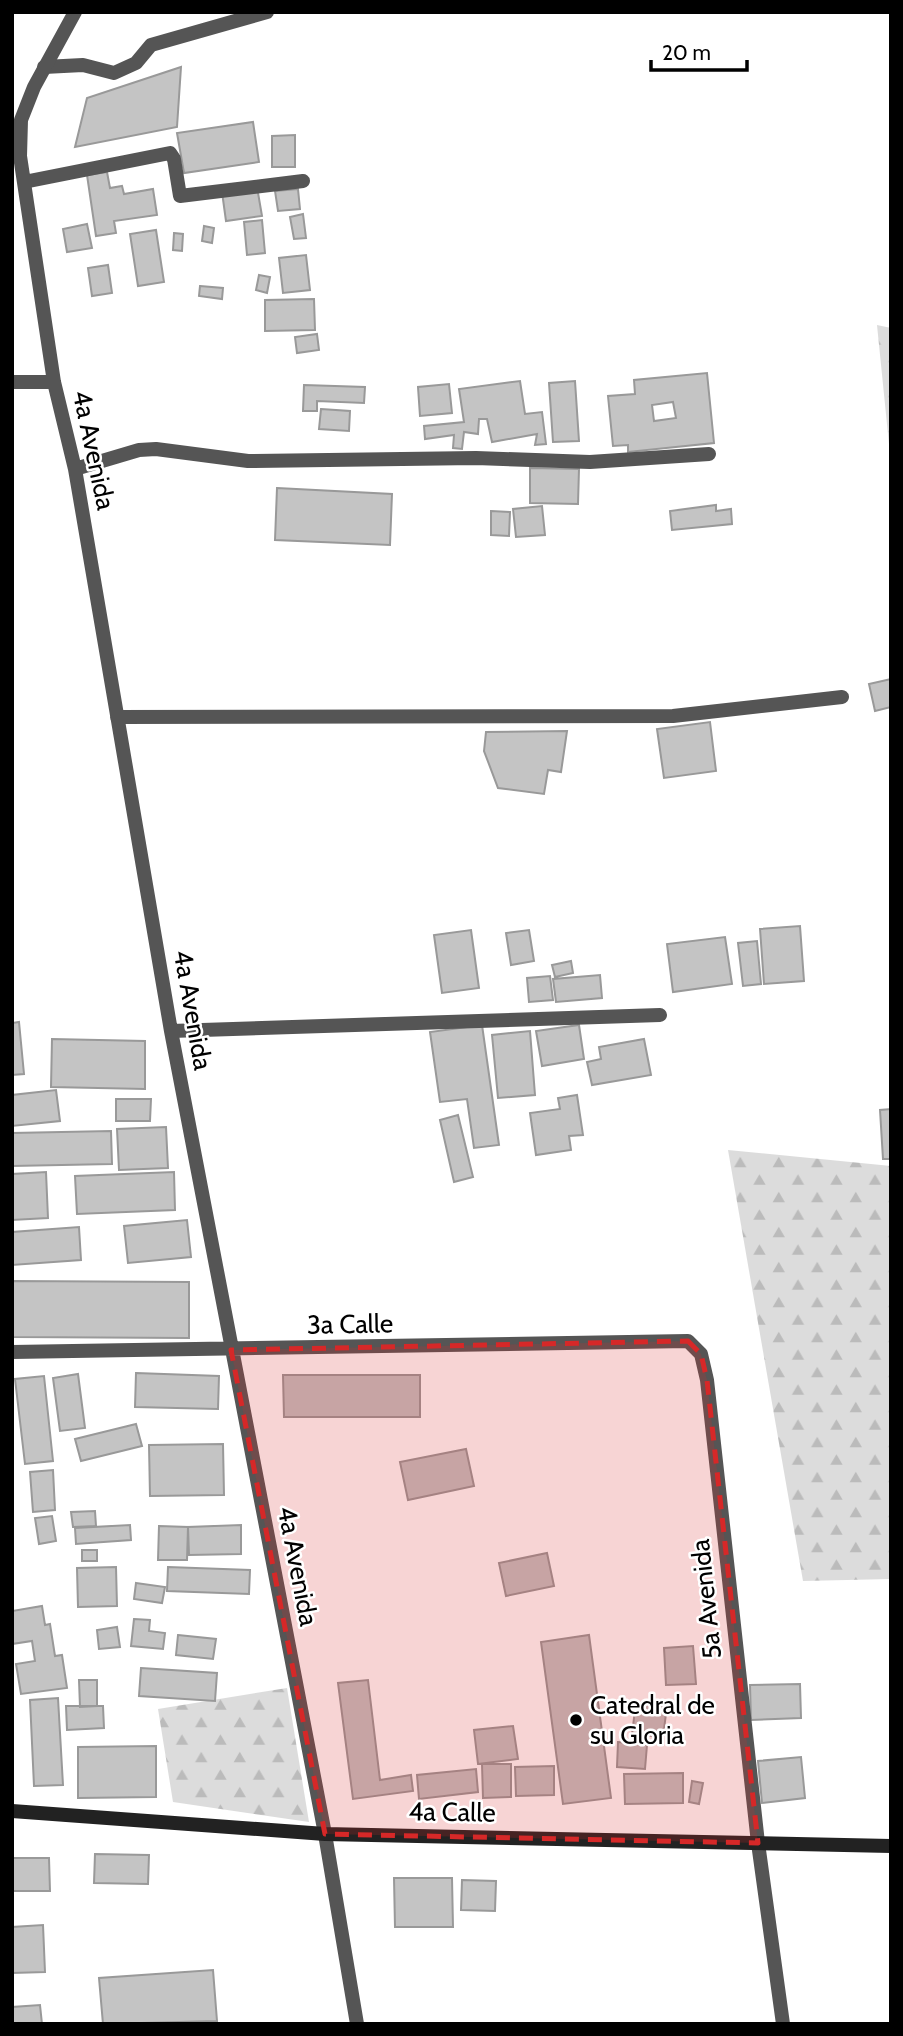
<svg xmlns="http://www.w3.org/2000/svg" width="903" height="2036" font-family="Cabin,sans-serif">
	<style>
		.forest { fill: url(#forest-firs) }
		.building { fill: #c4c4c4; stroke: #999; stroke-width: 2; fill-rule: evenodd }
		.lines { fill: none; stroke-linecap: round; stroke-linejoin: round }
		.lane { stroke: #555; stroke-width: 14 }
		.street { stroke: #555; stroke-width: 14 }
		.secondary { stroke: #222; stroke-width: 14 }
		.marked { fill: #d62828; fill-opacity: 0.2; stroke: #d62828; stroke-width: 5; stroke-dasharray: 14 9; stroke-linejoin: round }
		.poi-dot { fill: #000; stroke: #fff; stroke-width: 2.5 }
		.labels { text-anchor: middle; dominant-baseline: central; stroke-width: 5; stroke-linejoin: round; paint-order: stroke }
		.street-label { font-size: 26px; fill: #000; stroke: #fff }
		.poi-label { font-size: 26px; fill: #000; stroke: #fff; text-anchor: start }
	</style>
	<defs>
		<pattern id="forest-firs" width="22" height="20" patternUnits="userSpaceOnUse" patternTransform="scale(1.75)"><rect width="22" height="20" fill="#dcdcdc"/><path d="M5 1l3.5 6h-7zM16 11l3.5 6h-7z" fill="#bbb"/></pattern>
	</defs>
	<rect width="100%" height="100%" fill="#fff"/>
	<path class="forest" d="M877,325L891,328V464Z
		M728,1150L891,1166V1579L803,1581Z
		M287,1688L309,1822L173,1802L158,1709Z"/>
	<path class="building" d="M181,67L177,127L75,147L87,98Z
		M253,122L259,162L184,173L177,133Z
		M295,135V167H272V136Z
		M107,172L110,188L122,186L124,194L153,189L157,215L114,221L116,233L96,236L87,175Z
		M257,187L262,216L226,221L222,192Z
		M298,189L300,209L278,211L275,191Z
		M303,214L306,238L294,239L290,217Z
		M262,220L265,253L247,255L244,222Z
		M87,224L92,248L67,252L63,229Z
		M204,226L214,228L212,243L202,241Z
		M156,230L164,282L138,286L130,234Z
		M174,233L183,234L182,251L173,250Z
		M306,255L310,290L283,293L279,258Z
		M108,265L112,293L92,296L88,268Z
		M259,275L270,277L267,293L256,290Z
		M200,286L223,288L222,299L199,296Z
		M314,299L315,330L265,331V300Z
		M317,334L319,350L297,353L295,337Z
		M707,373L714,443L628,452V445L613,446L608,396L635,394L634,380ZM673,402L676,418L654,421L652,405Z
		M520,381L525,414L542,412L546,444L535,445L537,434L492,442L487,419H479L478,434L464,432L462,449L453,448L454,435L425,439L424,426L464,422L459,389Z
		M575,381L579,441L553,442L549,383Z
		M449,384L452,413L420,416L418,387Z
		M304,385L365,387L364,403L317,401V411H303Z
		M321,409L350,411L349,431L319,429Z
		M530,468L579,469L578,504L530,503Z
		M277,488L392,494L390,545L275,540Z
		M716,505V511L731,509L732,524L672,530L670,511Z
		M542,506L545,535L516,537L513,509Z
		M491,511L510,512L509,536L491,535Z
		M891,679V707L875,711L869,684Z
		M710,722L716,771L664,778L657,729Z
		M567,731L561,772L548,770L544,794L498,788L484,751L486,732Z
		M800,926L804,981L764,984L760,929Z
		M471,930L479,988L442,993L434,935Z
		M529,930L534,961L511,965L506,933Z
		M725,937L732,984L673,992L667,944Z
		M757,941L761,984L743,986L738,943Z
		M571,961L573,973L555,977L552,965Z
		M600,975L602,998L556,1002L553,979Z
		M550,976L553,1000L529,1002L527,978Z
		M19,1022L24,1074L12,1075V1023Z
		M482,1025L499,1145L474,1148L467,1099L440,1102L430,1032Z
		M579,1025L584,1059L542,1066L536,1031Z
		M530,1031L535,1095L498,1098L492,1035Z
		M52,1039L145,1041V1089L51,1087Z
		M644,1039L651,1075L592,1085L587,1062L601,1059L599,1047Z
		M56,1090L60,1121L12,1126V1095Z
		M577,1095L583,1135L569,1136L571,1150L536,1155L530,1113L560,1109L558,1098Z
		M116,1099H151L150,1121H116Z
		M891,1109V1159H883L880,1110Z
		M458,1115L473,1177L454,1182L440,1120Z
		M166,1127L168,1168L119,1170L117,1129Z
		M111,1131L112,1164L12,1166V1133Z
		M46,1172L48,1218L12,1220V1174Z
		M174,1172L175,1210L77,1214L75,1176Z
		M187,1220L191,1257L128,1263L124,1226Z
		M79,1227L81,1260L12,1265V1232Z
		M12,1281L189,1282V1338L12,1337Z
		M136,1373L219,1376L218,1409L135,1407Z
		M78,1374L85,1428L60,1431L53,1378Z
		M283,1375H420V1417H284Z
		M44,1376L53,1461L25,1464L15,1379Z
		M136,1424L142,1446L81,1461L75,1439Z
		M223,1444L224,1495L150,1496L149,1445Z
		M466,1449L474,1486L408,1500L400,1462Z
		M53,1470L55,1510L33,1512L30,1472Z
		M95,1511L96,1526L73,1527L71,1512Z
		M52,1516L56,1541L39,1544L35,1518Z
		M130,1525L131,1540L76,1544L75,1528Z
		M241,1525V1554L189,1555L188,1527Z
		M159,1526L188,1527L187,1560H158Z
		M82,1550H97V1561H82Z
		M547,1553L554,1586L506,1596L499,1563Z
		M116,1567L117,1606L78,1607L77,1568Z
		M168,1567L250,1570L249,1594L167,1591Z
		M136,1583L165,1587L162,1603L134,1599Z
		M42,1606L45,1625L50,1624L55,1656L62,1655L67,1688L21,1694L16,1664L35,1661L32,1641L12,1644V1611Z
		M134,1619L150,1620L149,1631L165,1633L163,1649L131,1646Z
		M117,1627L120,1647L99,1649L97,1630Z
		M178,1635L216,1639L213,1659L176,1655Z
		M589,1635L611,1798L563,1804L541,1642Z
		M693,1646L696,1684L666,1685L664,1648Z
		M141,1668L217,1673L215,1701L139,1696Z
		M79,1680H97V1706L80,1707Z
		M368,1680L380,1780L411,1775L413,1791L353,1799L338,1683Z
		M800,1684L801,1718L751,1720L750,1685Z
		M58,1698L63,1785L34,1786L30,1700Z
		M636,1702L667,1706L663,1737L632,1734Z
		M66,1706H103L104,1728L67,1730Z
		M513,1726L518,1759L478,1764L474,1730Z
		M618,1742L647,1745L645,1769L617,1767Z
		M156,1746V1797L78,1798V1747Z
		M801,1757L805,1798L762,1803L758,1761Z
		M482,1764H511V1797L483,1798Z
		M554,1766V1795L516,1796L515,1767Z
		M476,1769L478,1792L419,1799L417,1775Z
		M683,1773V1803L625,1804L624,1774Z
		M692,1781L703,1783L699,1804L689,1802Z
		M95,1854L149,1855L148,1884L94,1883Z
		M12,1858H49L50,1891H12Z
		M394,1878H452L453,1927H395Z
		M462,1880L496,1881L495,1911L461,1910Z
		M43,1925L45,1972L12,1973V1927Z
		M213,1970L217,2021L103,2024L99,1978Z
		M40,2005L42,2024H12V2007Z"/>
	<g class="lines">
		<path class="lane" d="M44,67L83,65L114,73L136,63L151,45L267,12"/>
		<path class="street" d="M75,12L34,87L21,120L20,156L54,382L75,469L171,1031L325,1834L357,2024
			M24,182L170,153L174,159L180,196L303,181
			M12,382H54
			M75,469L139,450L156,449L248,461L476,458L590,462L709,454
			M117,717L673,716L842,697
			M171,1031L660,1015
			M12,1352L688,1341L701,1354L707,1380L758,1843L783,2024"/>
		<path class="secondary" d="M12,1811L325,1834L891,1846"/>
	</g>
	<path class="marked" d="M688,1341L701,1354L707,1380L758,1843L325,1834L231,1350Z"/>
	<circle class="poi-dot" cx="576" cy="1720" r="7"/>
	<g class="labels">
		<g class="street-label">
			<text transform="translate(94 450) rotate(78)">4a Avenida</text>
			<text transform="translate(193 1010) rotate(80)">4a Avenida</text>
			<text transform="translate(350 1324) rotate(-1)">3a Calle</text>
			<text transform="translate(298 1566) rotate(79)">4a Avenida</text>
			<text transform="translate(706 1599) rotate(-96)">5a Avenida</text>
			<text transform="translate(452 1812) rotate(1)">4a Calle</text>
		</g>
		<g class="poi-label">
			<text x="590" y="1705">Catedral de<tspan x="590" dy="30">su Gloria</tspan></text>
		</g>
	</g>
	<rect width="903" height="2036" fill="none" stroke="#000000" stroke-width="28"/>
	<path d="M651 60v10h96v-10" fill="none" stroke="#000000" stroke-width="3.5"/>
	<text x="662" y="60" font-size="21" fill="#000000" stroke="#ffffff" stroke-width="5" paint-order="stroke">20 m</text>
</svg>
